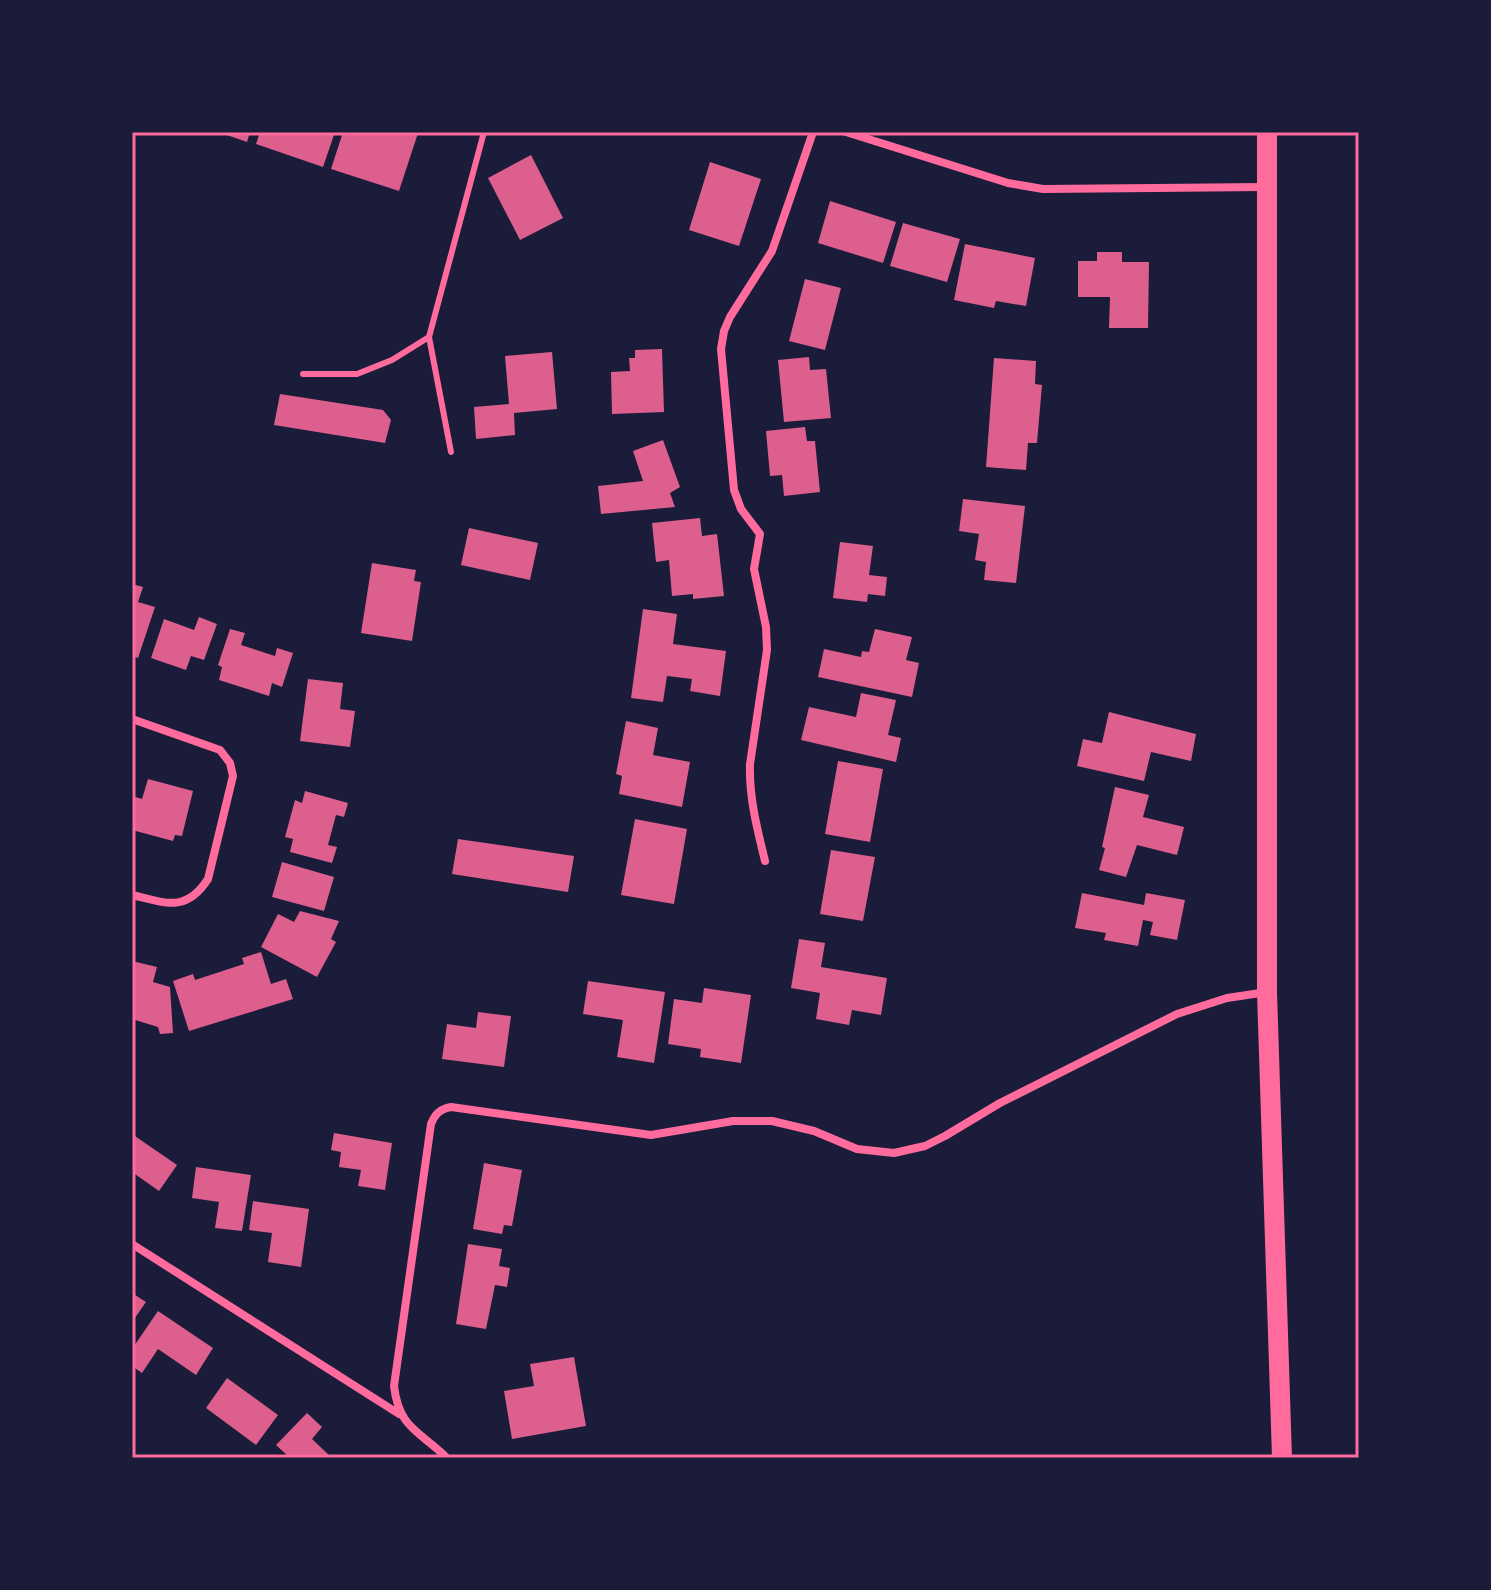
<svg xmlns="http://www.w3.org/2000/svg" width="1491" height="1590" font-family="'PT Sans',sans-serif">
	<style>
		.building { fill: #dd5f8e }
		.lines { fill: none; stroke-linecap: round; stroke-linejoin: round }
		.service { stroke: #ff6b9d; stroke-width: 6 }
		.minor { stroke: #ff6b9d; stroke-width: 8 }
		.primary { stroke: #ff6b9d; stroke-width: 20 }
		.neatline { fill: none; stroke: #ff6b9d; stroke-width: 3 }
	</style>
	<rect width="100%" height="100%" fill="#1b1b3a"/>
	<path class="building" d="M218,132H250L247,142Z
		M260,132H335L323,167L256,144Z
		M343,132L418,133L399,191L331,169Z
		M531,155L563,218L520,240L488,178Z
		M710,162L761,179L739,246L689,230Z
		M830,201L896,222L883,263L818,243Z
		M903,223L960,239L947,282L890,266Z
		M965,244L1035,258L1026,306L996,301L994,308L954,300Z
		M1097,252H1122V262H1149L1148,328H1109L1110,297H1078V261H1097Z
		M805,279L841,288L825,350L789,341Z
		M662,349L664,412L612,414L611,372L630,371L629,358H635V350Z
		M552,352L557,409L514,413L515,435L476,439L474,407L509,404L505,356Z
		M809,357L810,370L826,369L831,418L784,422L778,360Z
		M994,358L1036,361L1035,384L1042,385L1037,443H1028L1026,470L986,467Z
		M280,394L383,410L391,420L385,443L274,425Z
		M805,427L807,441H815L820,492L784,496L782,475L770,476L766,431Z
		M663,440L680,487L670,493L675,507L601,514L598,486L643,481L633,451Z
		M963,499L1025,506L1016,583L984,580L986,562L975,560L979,534L959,531Z
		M700,518L702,536L717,534L724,596L693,599V594L672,596L669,560L656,562L652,523Z
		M469,528L538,543L530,580L461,565Z
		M840,542L873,546L869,575L887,577L885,596L868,594L867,602L833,598Z
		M372,563L416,570L414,581L421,582L412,641L361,633Z
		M132,584L143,587L138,602L155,607L138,658L132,656Z
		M643,609L677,614L673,644L726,651L720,696L690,691L692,679L667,676L663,702L631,698Z
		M199,617L217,624L204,660L191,656L186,670L151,658L164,619L194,630Z
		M230,629L245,633L241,645L275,656L277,648L293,653L282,687L272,683L269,696L219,680L222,667L218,665Z
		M875,629L912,637L906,660L919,663L912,697L818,677L824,649L861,657L862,651L869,652Z
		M308,679L343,683L340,709L355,711L350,747L300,741Z
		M861,693L896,700L888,735L901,738L896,762L801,740L809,707L856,717Z
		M1109,712L1196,734L1191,761L1151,752L1144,781L1077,766L1083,739L1102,743Z
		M626,721L658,728L653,755L690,762L682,807L619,794L622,776L616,774Z
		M838,761L883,769L870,842L825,834Z
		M148,779L193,791L182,836L175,835L173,841L132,830V796L142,799Z
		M1115,787L1149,795L1143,817L1184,827L1177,855L1137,845L1126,877L1099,870L1105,848L1102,847Z
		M305,791L348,803L344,817L336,815L328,845L337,847L332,863L290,852L293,839L285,837L295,800L302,803Z
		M635,819L687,829L674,904L621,895Z
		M458,839L574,856L568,892L452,874Z
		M831,850L875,857L863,921L820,914Z
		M282,862L334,877L324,911L272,897Z
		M1082,893L1144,905L1146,893L1185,900L1177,940L1150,935L1153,922L1143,920L1138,946L1104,940L1106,933L1075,928Z
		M300,911L339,921L331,939L336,942L317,977L261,947L278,914L294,922Z
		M799,939L825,943L821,967L887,978L881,1015L852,1010L849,1025L816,1019L820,993L791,988Z
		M261,952L271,984L286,979L293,999L189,1031L173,981L193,974L195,980L244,964L242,958Z
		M132,961L157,967L153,982L170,987L173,1033L160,1034L158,1027L132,1019Z
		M588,981L665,992L654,1063L617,1057L623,1020L583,1014Z
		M704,988L751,995L741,1063L700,1057L701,1049L668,1044L674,999L702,1003Z
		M478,1012L511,1016L504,1067L442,1059L447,1024L476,1028Z
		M334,1133L392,1143L385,1190L358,1186L361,1170L339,1167L341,1152L331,1150Z
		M132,1134L177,1165L159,1191L132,1172Z
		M484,1163L522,1170L512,1226L504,1225L502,1234L473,1229Z
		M196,1167L251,1175L242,1231L215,1228L219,1202L192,1198Z
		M253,1201L309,1209L301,1267L268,1262L272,1233L249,1230Z
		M468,1244L502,1249L499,1266L510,1268L507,1287L495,1285L486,1329L456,1324Z
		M132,1293L146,1302L132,1322Z
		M158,1311L213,1348L196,1375L158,1349L142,1373L132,1366V1349Z
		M574,1357L586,1426L512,1439L504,1391L534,1386L530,1364Z
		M227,1378L278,1415L256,1445L206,1408Z
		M307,1413L322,1427L312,1439L332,1458H290L276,1445Z"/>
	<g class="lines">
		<path class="service" d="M303,374H357L392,360L429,337
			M451,452L429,337L484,132"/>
		<path class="minor" d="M846,132L1008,183L1043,189L1265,187
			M132,719L220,750L230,763L233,776L208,879C186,913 165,903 132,895
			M765,861C757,828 749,798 750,764L767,650L766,627L754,569L760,534L741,509L734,490L721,349L724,331L730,317L772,251L813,132
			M132,1244L399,1414
			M447,1458C420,1431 399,1429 394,1386L431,1124C435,1114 440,1109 451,1107L651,1135L733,1121H772L814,1131L857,1149L894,1153L925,1146L945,1136L1000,1103L1177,1014L1227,998L1267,992"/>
		<path class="primary" d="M1267,132V992L1282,1458"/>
	</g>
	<rect width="1491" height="1590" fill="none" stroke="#1b1b3a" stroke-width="268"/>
	<rect x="134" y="134" width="1223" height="1322" class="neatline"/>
</svg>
